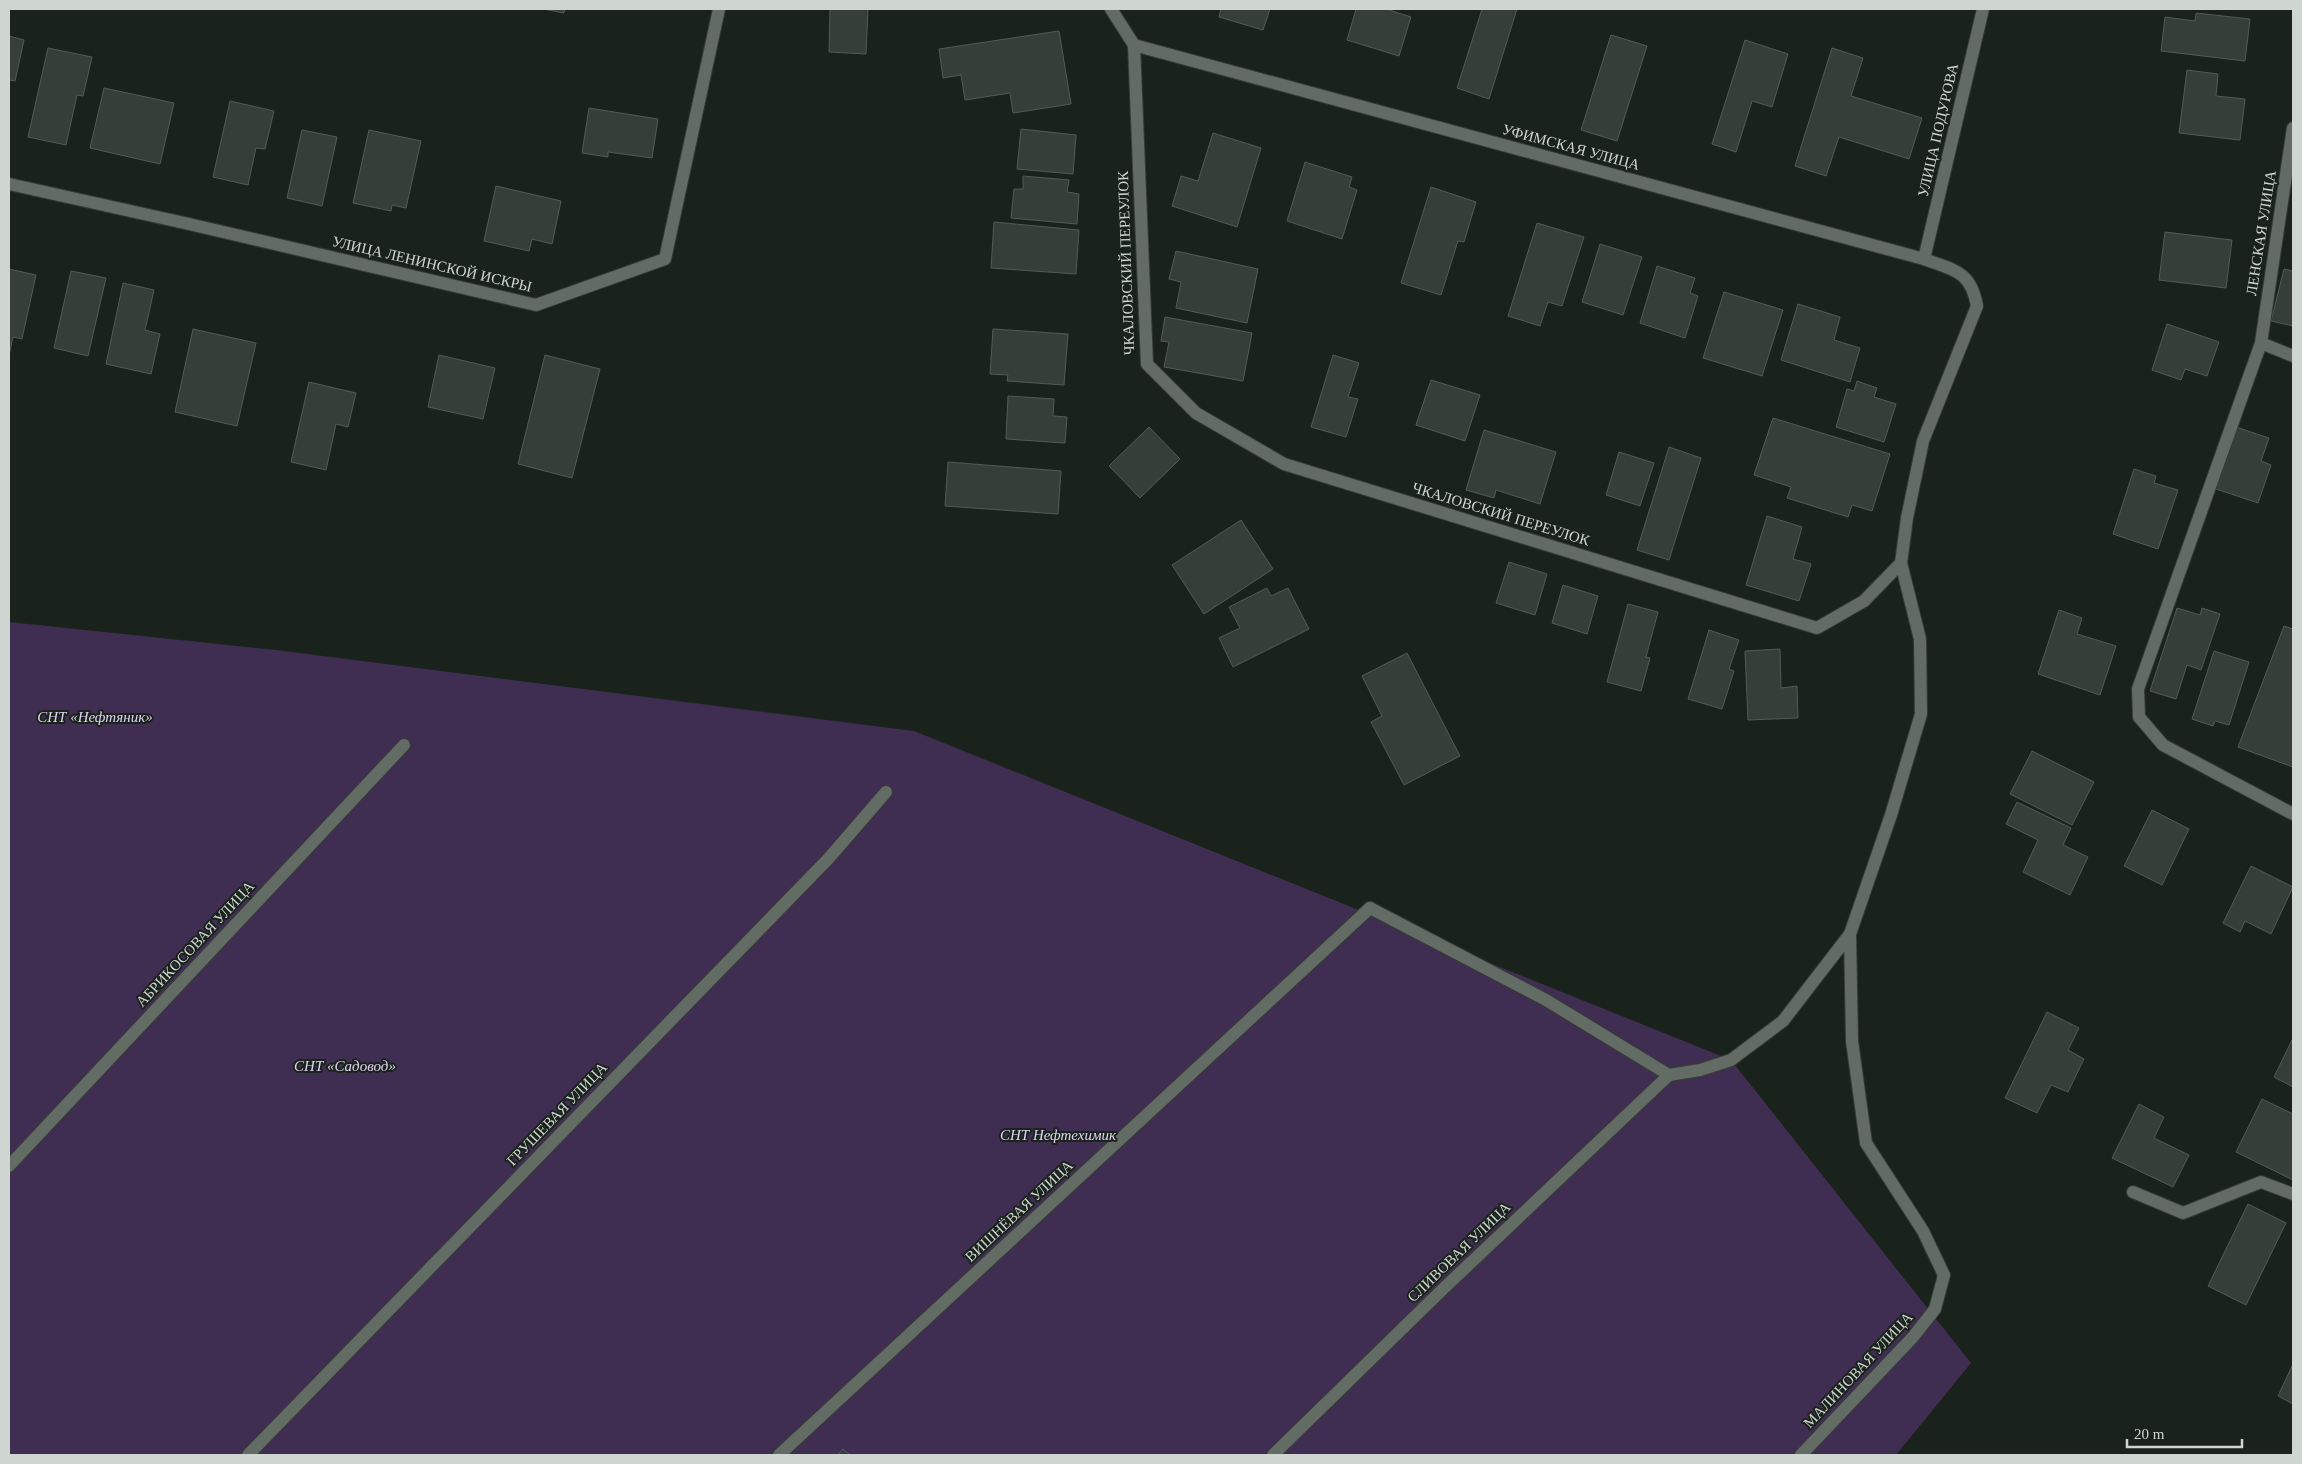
<svg xmlns="http://www.w3.org/2000/svg" width="2302" height="1464" font-family="'Times New Roman',serif">
	<style>
		.green { fill: #3f2e51 }
		.building { fill: #353f38; stroke: #525c54 }
		.lines { fill: none; stroke-linecap: round; stroke-linejoin: round }
		.service-casing { stroke: #353c36; stroke-width: 14 }
		.minor-casing { stroke: #353c36; stroke-width: 14 }
		.service { stroke: #626c64; stroke-width: 12 }
		.minor { stroke: #626c64; stroke-width: 12 }
		.labels { text-anchor: middle; dominant-baseline: central; stroke-width: 4; stroke-linejoin: round; paint-order: stroke }
		.street-label { font-size: 15px; fill: #cfd5d0; stroke: #19231c }
		.park-label { font-size: 15px; font-style: italic; fill: #e1d2f5; stroke: #19231c }
	</style>
	<rect width="100%" height="100%" fill="#19231c"/>
	<path class="green" d="M9,622L276,650L914,731L1731,1060L1971,1363L1896,1455H9Z"/>
	<path class="building" d="M543,9H565L564,13Z
		M830,9H868L866,54L829,52Z
		M1221,9H1270L1263,30L1219,17Z
		M1356,9H1386L1411,17L1399,56L1347,40Z
		M1482,9H1517L1489,99L1457,88Z
		M2196,13L2250,19L2245,61L2161,51L2165,17L2195,21Z
		M1059,31L1071,104L1013,113L1010,93L965,100L961,75L943,78L939,49Z
		M1611,35L1647,46L1617,141L1581,130Z
		M9,36L24,40L15,81L10,80L9,83Z
		M1745,40L1788,54L1772,107L1752,101L1736,152L1712,144Z
		M48,48L92,57L83,96L77,95L66,145L28,137Z
		M1832,48L1863,58L1851,96L1922,118L1909,159L1839,137L1826,176L1795,166Z
		M2187,70L2218,74L2216,96L2245,99L2240,140L2179,133Z
		M104,88L174,103L160,164L90,148Z
		M230,101L274,111L265,149L256,148L248,185L213,177Z
		M589,108L658,119L652,158L608,152V157L582,153Z
		M1021,129L1076,135L1073,174L1017,169Z
		M302,130L337,137L322,206L287,198Z
		M369,130L421,141L406,208L392,205L391,211L353,203Z
		M1213,133L1261,148L1237,227L1172,206L1181,176L1198,181Z
		M1305,162L1352,177L1349,187L1357,190L1342,239L1287,221Z
		M1023,176L1069,180L1067,192L1079,194L1077,224L1011,218L1014,189H1023Z
		M496,186L561,201L552,244L532,239L529,251L484,241Z
		M1431,187L1476,202L1464,242L1458,241L1441,295L1401,283Z
		M994,222L1079,230L1076,274L991,268Z
		M1537,223L1584,237L1562,306L1548,302L1540,326L1508,316Z
		M2165,232L2232,240L2226,288L2159,280Z
		M1600,244L1642,257L1623,315L1582,302Z
		M1176,251L1258,269L1247,323L1176,308L1181,282L1169,279Z
		M1657,266L1695,278L1690,293L1698,296L1685,338L1640,323Z
		M9,269L36,275L22,339L13,337L9,356Z
		M2284,269L2293,271V326L2271,321Z
		M71,271L106,278L88,356L54,348Z
		M123,283L154,290L145,330L160,334L151,374L106,364Z
		M1724,292L1783,310L1762,376L1703,358Z
		M1798,304L1840,317L1834,340L1860,348L1850,382L1781,360Z
		M1165,317L1252,333L1243,381L1164,367L1169,342L1161,341Z
		M2167,324L2219,342L2207,376L2185,369L2181,380L2152,370Z
		M193,329L256,343L237,426L175,412Z
		M993,329L1068,334L1064,385L1007,381L1008,375L990,374Z
		M439,355L495,368L483,419L428,407Z
		M545,355L600,369L572,478L518,464Z
		M1333,355L1359,363L1348,397L1358,399L1346,437L1311,427Z
		M1431,380L1480,395L1465,441L1416,425Z
		M1857,381L1877,388L1874,397L1896,404L1884,442L1836,427L1847,389L1854,391Z
		M309,382L356,393L348,427L336,424L326,470L291,462Z
		M1008,396L1054,399L1053,416L1067,417L1065,443L1006,439Z
		M1773,418L1890,454L1872,511L1852,505L1848,517L1787,498L1791,487L1754,475Z
		M1149,427L1180,459L1140,498L1109,466Z
		M2236,427L2269,438L2261,461L2271,465L2258,503L2216,489Z
		M1484,430L1556,452L1540,504L1496,490L1494,498L1466,490Z
		M1669,447L1701,458L1669,560L1637,550Z
		M1619,452L1654,463L1640,506L1606,495Z
		M948,462L1061,471L1058,514L945,506Z
		M2134,469L2156,476L2154,483L2178,490L2158,549L2113,534Z
		M1767,516L1802,527L1793,559L1811,564L1799,601L1746,585Z
		M1241,520L1273,569L1204,614L1172,565Z
		M1509,562L1547,574L1535,615L1496,603Z
		M1563,585L1598,596L1587,634L1552,623Z
		M1267,588L1271,596L1288,588L1309,629L1233,667L1219,638L1240,628L1229,607Z
		M1628,604L1658,612L1646,657L1650,658L1641,691L1607,682Z
		M2177,608L2200,615L2202,608L2220,614L2201,670L2187,665L2176,699L2150,691Z
		M2059,610L2082,618L2077,634L2116,646L2100,695L2038,674Z
		M2284,626L2293,629V767L2238,747Z
		M1709,630L1739,640L1729,669L1734,671L1722,709L1688,699Z
		M1780,649L1781,688L1797,686L1798,718L1748,720L1745,651Z
		M2214,651L2249,662L2229,725L2215,721L2213,726L2192,719Z
		M1407,653L1460,756L1404,785L1371,722L1382,716L1362,676Z
		M2032,751L2094,782L2072,825L2010,794Z
		M2017,802L2071,828L2063,845L2088,857L2070,895L2023,872L2038,840L2006,824Z
		M2152,810L2189,829L2162,885L2124,866Z
		M2251,866L2293,887L2271,934L2245,921L2240,932L2223,923Z
		M2047,1012L2079,1028L2068,1050L2084,1059L2068,1092L2051,1085L2037,1113L2005,1098Z
		M2292,1040L2293,1041V1087L2274,1077Z
		M2262,1099L2293,1114V1180L2236,1152Z
		M2139,1104L2164,1117L2154,1138L2189,1155L2173,1187L2112,1158Z
		M2248,1204L2286,1223L2246,1305L2208,1286Z
		M2293,1364V1404L2278,1396Z
		M843,1449L850,1455H838Z"/>
	<g class="lines">
		<g class="service-casing">
			<path id="service" d="M1901,563L1920,639L1921,714L1891,815L1850,934L1852,1041L1866,1143L1923,1231L1944,1275
				M1370,908L1546,1000L1669,1075L1700,1070L1731,1060L1783,1021L1850,934
				M2133,1192L2183,1213L2261,1182L2293,1194"/>
		</g>
		<g class="minor-casing">
			<path id="minor" d="M1111,9L1134,45L1147,364L1196,413L1284,464L1817,628L1864,601L1901,563L1907,518L1923,441L1977,306C1971,271 1954,270 1924,259L1134,45
				M2293,128L2261,343L2138,689L2139,717L2163,745L2293,814
				M9,184L189,224L536,305L665,259L719,9
				M1924,259L1983,9
				M2261,343L2293,356
				M9,1166L404,745
				M248,1455L829,858L886,792
				M779,1455L1370,908
				M1273,1455L1443,1289L1669,1075
				M1801,1455L1913,1337L1935,1309L1944,1275"/>
		</g>
		<use href="#service" class="service"/>
		<use href="#minor" class="minor"/>
	</g>
	<g class="labels">
		<g class="street-label">
			<text transform="translate(1938 130) rotate(-77)">УЛИЦА ПОДУРОВА</text>
			<text transform="translate(1571 147) rotate(15)">УФИМСКАЯ УЛИЦА</text>
			<text transform="translate(2261 233) rotate(-81)">ЛЕНСКАЯ УЛИЦА</text>
			<text transform="translate(1126 263) rotate(-92)">ЧКАЛОВСКИЙ ПЕРЕУЛОК</text>
			<text transform="translate(432 264) rotate(13)">УЛИЦА ЛЕНИНСКОЙ ИСКРЫ</text>
			<text transform="translate(1501 514) rotate(17)">ЧКАЛОВСКИЙ ПЕРЕУЛОК</text>
			<text transform="translate(195 944) rotate(-47)">АБРИКОСОВАЯ УЛИЦА</text>
			<text transform="translate(557 1114) rotate(-46)">ГРУШЕВАЯ УЛИЦА</text>
			<text transform="translate(1019 1211) rotate(-43)">ВИШНЁВАЯ УЛИЦА</text>
			<text transform="translate(1459 1252) rotate(-44)">СЛИВОВАЯ УЛИЦА</text>
			<text transform="translate(1858 1370) rotate(-47)">МАЛИНОВАЯ УЛИЦА</text>
		</g>
		<g class="park-label">
			<text x="95" y="717">СНТ «Нефтяник»</text>
			<text x="345" y="1066">СНТ «Садовод»</text>
			<text x="1058" y="1135">СНТ Нефтехимик</text>
		</g>
	</g>
	<rect width="2302" height="1464" fill="none" stroke="#cfd5d0" stroke-width="20"/>
	<path d="M2127 1439v8h115v-8" fill="none" stroke="#cfd5d0" stroke-width="2.5"/>
	<text x="2134" y="1439" font-size="15" fill="#cfd5d0" stroke="#19231c" stroke-width="4" paint-order="stroke">20 m</text>
</svg>
